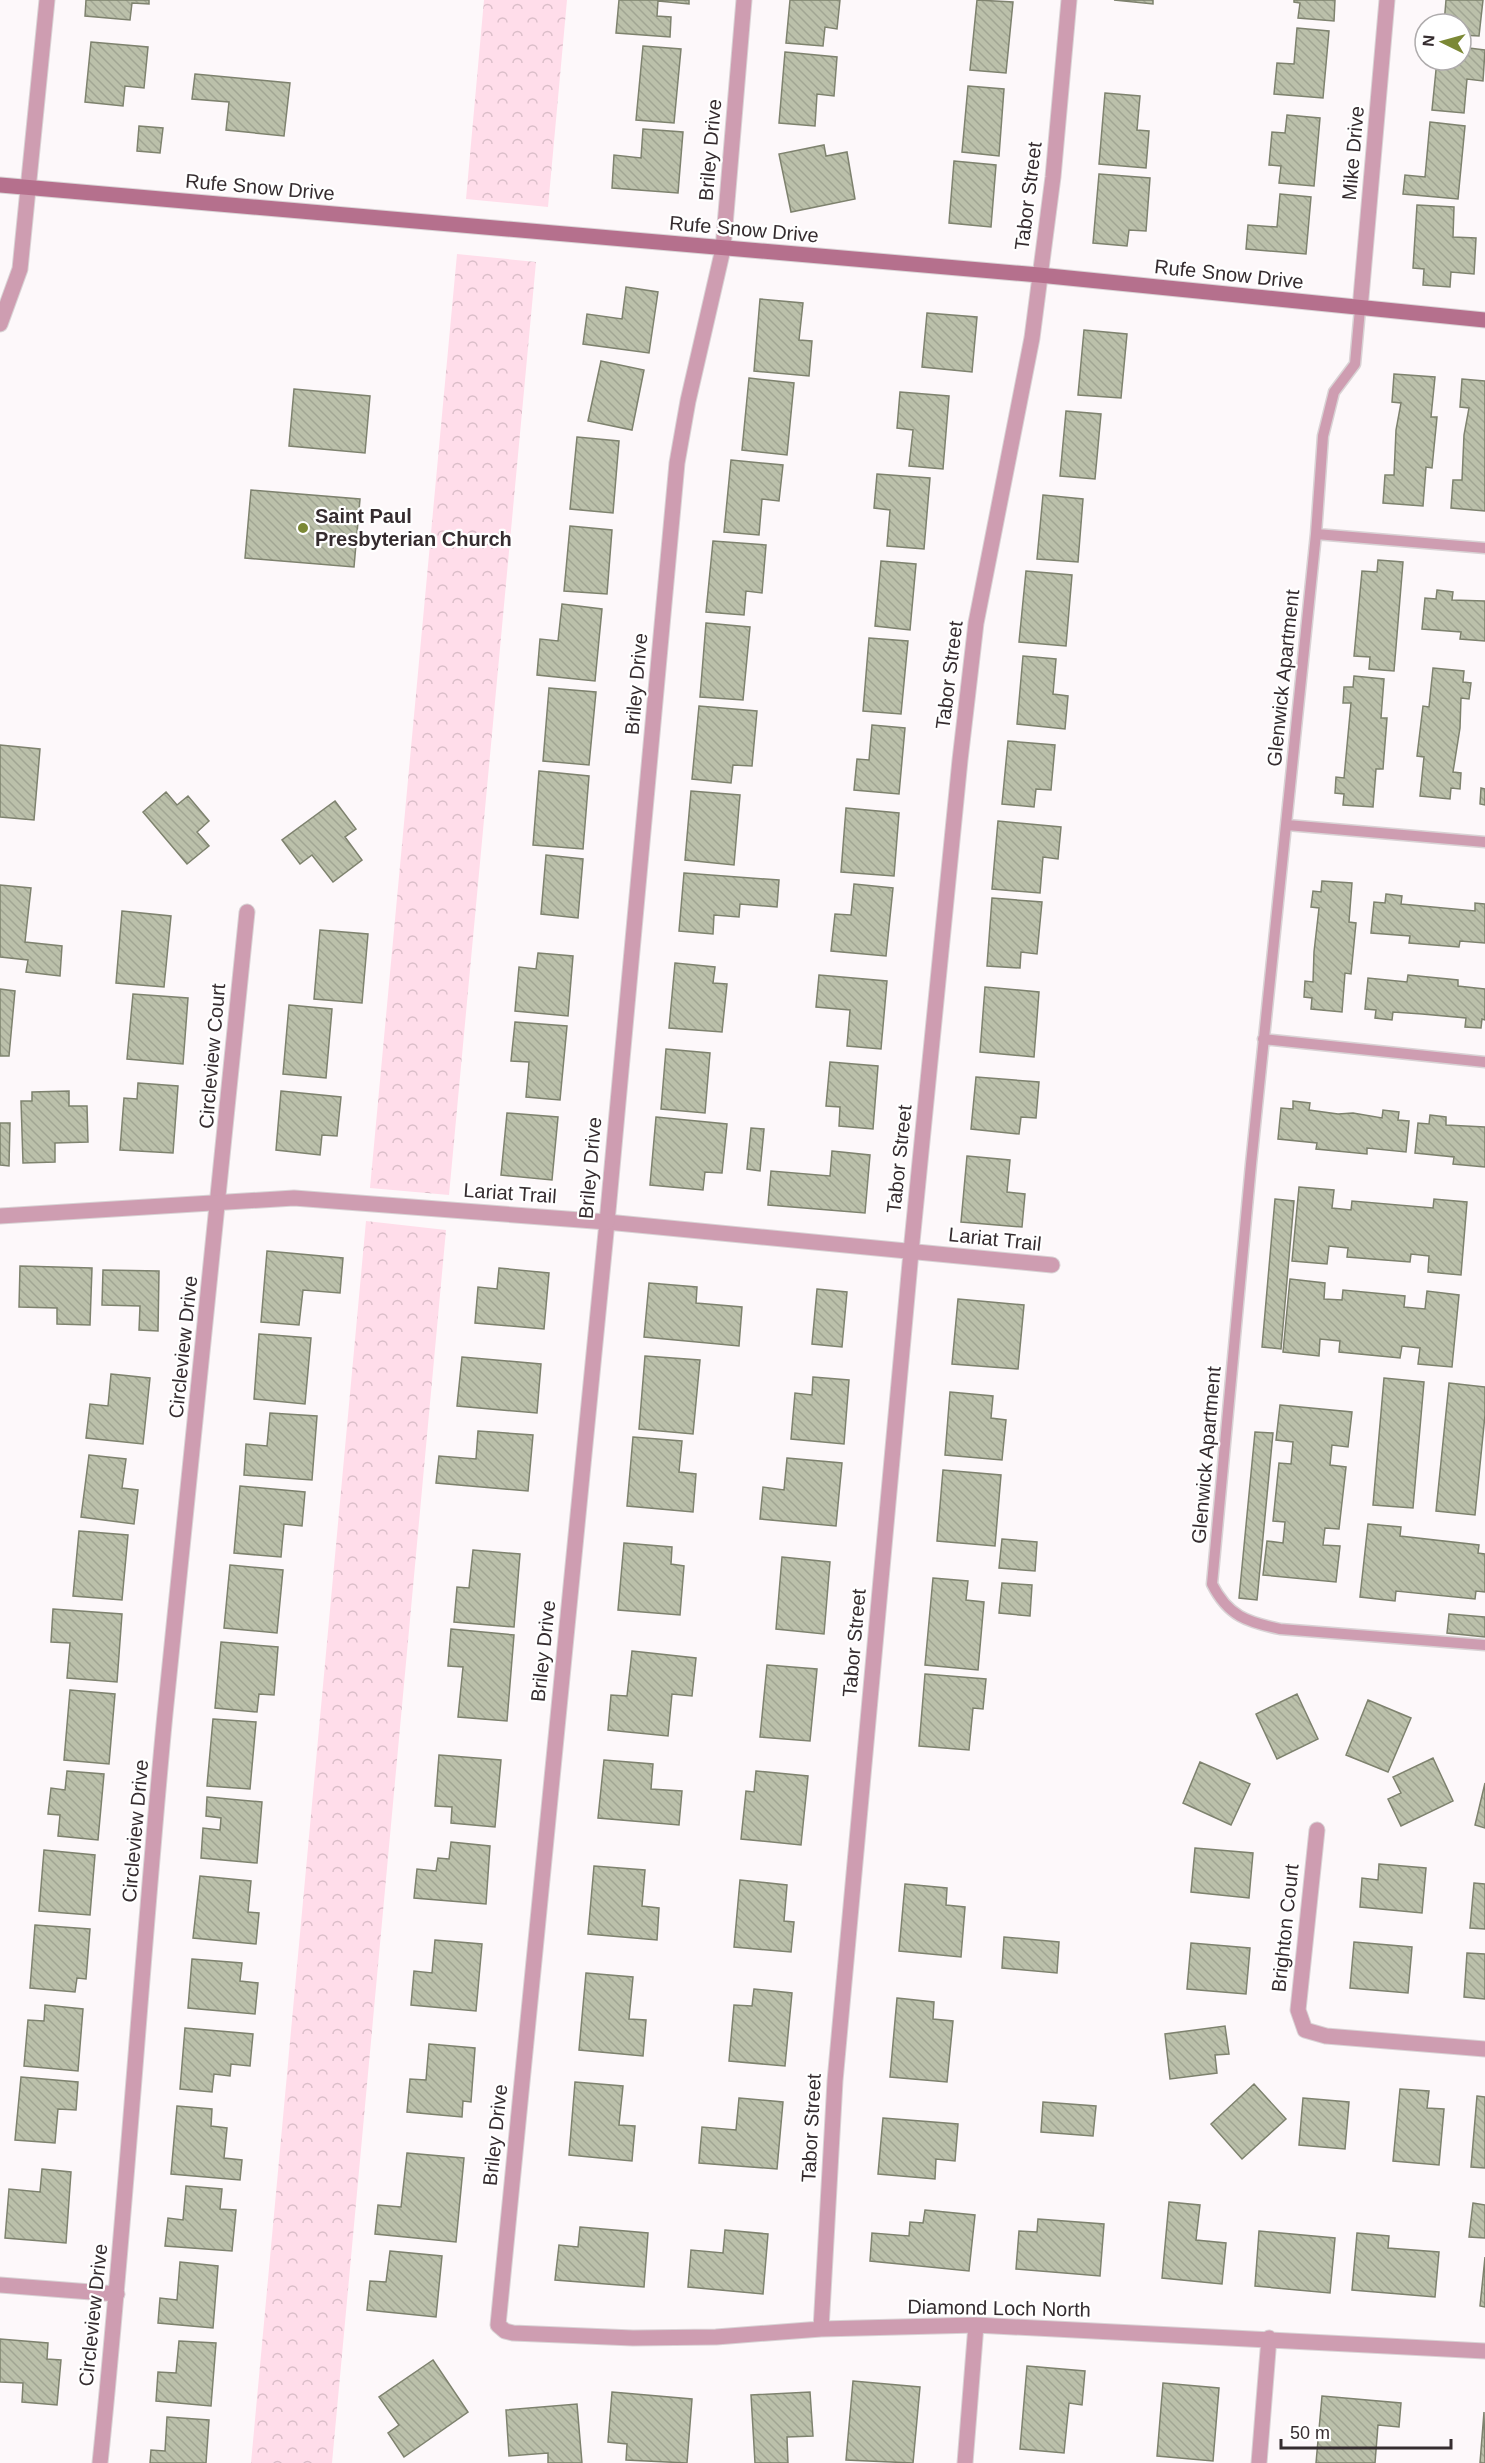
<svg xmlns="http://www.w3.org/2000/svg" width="1485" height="2463" font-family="Arial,sans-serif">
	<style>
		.park { fill: url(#park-crowns) }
		.building { fill: url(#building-back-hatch); stroke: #7e826e; stroke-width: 1.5 }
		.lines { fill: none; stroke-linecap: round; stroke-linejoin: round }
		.service-casing { stroke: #d9d3d5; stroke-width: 13 }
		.minor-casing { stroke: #d9d3d5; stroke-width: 17 }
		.tertiary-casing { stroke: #d9d3d5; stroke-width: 17 }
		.secondary-casing { stroke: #d9d3d5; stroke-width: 17 }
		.service { stroke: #ce9db1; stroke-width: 10 }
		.minor { stroke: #ce9db1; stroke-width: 15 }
		.tertiary { stroke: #ce9db1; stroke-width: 15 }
		.secondary { stroke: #b5708d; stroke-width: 15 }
		.poi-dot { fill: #7b8835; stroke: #fff; stroke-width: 2 }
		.labels { text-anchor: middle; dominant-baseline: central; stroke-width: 4.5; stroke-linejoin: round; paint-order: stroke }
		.street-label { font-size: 20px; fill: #352c2f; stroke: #fff }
		.poi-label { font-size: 20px; font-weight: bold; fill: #352c2f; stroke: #fff; text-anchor: start }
	</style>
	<defs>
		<pattern id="park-crowns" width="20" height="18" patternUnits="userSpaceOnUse" patternTransform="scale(1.5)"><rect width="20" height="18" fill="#ffddea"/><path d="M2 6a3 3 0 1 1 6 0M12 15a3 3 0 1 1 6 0" fill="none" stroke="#dbbec9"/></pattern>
		<pattern id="building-back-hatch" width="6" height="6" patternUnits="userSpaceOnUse" patternTransform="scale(1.5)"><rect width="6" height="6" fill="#bbc0aa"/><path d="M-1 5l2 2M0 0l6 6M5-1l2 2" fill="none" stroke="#a1a593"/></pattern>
	</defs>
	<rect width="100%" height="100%" fill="#fdf8fa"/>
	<path class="park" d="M484,0H567L548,207L466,199Z
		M457,254L536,262L449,1195L370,1188Z
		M366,1221L446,1230L332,2463H251Z"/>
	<path class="building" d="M86,0H149V4L132,3L130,20L85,16Z
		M619,0H689V4L658,1L657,16L671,17L670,37L616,33Z
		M790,0H840L837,29L825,27L823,46L786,43Z
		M977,0L1013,2L1006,73L970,70Z
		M1114,0H1153V4Z
		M1294,0H1335L1334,21L1298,18L1300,3L1294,2Z
		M1446,0H1483L1479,36L1461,35V24H1444Z
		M1297,28L1329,31L1323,98L1274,94L1277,63L1294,64Z
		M91,42L148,47L144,88L125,86L123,106L85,102Z
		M643,46L681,49L674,123L636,120Z
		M1461,47L1485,50L1483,81L1467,79L1464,113L1432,110L1437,60H1461Z
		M785,52L837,57L834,96L817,94L815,126L779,123Z
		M195,74L290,83L284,136L226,130L229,102L192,99Z
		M968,86L1004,89L999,156L962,152Z
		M1105,93L1140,96L1137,130L1149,131L1146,168L1099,164Z
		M1287,115L1320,118L1314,186L1279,183L1281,166L1269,165L1272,132L1285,133Z
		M1430,122L1465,126L1458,199L1403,194L1405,175L1425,177Z
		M139,126L163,128L160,153L137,151Z
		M643,129L683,132L678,193L612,188L614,155L641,158Z
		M824,145L826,156L847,152L855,199L791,212L779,154Z
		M954,161L996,165L991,227L949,223Z
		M1099,174L1150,178L1146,231L1129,230L1127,246L1093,243Z
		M1280,194L1311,197L1306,254L1246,249L1248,225L1277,227Z
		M1417,205L1454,207L1453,237L1476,238L1474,274L1451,272L1450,287L1423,285L1424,269L1413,268Z
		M626,287L658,292L649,353L583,344L587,314L622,319Z
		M760,299L803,303L799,340L812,341L809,376L754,371Z
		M927,313L977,317L972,372L922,367Z
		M1084,330L1127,334L1121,398L1078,395Z
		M601,361L644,370L632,430L588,421Z
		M1394,374L1435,377L1431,417H1437L1432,468L1426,467L1423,506L1383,503L1385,475H1394L1396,430L1401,403L1392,402Z
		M749,378L794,383L787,455L742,450Z
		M1462,379L1485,381V511L1451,508L1453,480H1462L1464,435L1469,408L1460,407Z
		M294,389L370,396L365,453L289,446Z
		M900,392L949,396L943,469L909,466L913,430L897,428Z
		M1066,411L1101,414L1095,479L1060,476Z
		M577,437L619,441L613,513L570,509Z
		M731,460L783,465L779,501L762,499L759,535L724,532Z
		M877,474L930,478L924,549L887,546L890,510L874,508Z
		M251,490L360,499L354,567L245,558Z
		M1043,495L1083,499L1078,562L1037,559Z
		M570,526L612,530L607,594L564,591Z
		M713,541L766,545L762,593L746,591L744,615L706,612Z
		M1378,560L1403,562L1394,671L1369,669L1370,657L1354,656L1362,571L1377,572Z
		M881,561L916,564L910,630L875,626Z
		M1026,571L1072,575L1066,646L1019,642Z
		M1437,590L1453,592L1452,600L1485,601V641L1460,639L1461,632L1422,629L1425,598L1436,599Z
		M562,604L602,609L595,681L537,675L540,639L558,641Z
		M706,623L750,627L743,700L700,697Z
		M869,638L908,641L901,714L863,711Z
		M1023,656L1056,659L1053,694L1068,696L1065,729L1017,724Z
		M1433,668L1464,671L1463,682L1471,683L1469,699L1461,698L1460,728L1453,772L1461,773L1460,789L1451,788L1450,799L1420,796L1424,757L1417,756L1423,706L1429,707Z
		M1354,676L1384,679L1381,718H1387L1383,769H1376L1373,807L1343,805L1344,794L1335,793L1336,777L1344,778L1351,703H1343L1344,687H1353Z
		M549,688L596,692L589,765L543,761Z
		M699,706L757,711L752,766L733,765L731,783L692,779Z
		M872,725L905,728L899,794L854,790L857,759L869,760Z
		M1008,741L1055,745L1051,790L1036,789L1034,807L1002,804Z
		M0,745L40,749L34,820L0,817Z
		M539,771L589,776L583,849L533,845Z
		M1481,788L1485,789V805L1480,804Z
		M691,791L740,795L734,865L685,860Z
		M166,792L177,805L188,796L209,821L197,832L209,846L187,864L143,812Z
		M335,801L356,829L345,837L362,860L333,882L312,855L300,864L282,840Z
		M846,808L899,813L894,876L841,872Z
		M998,821L1061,827L1058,859L1043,857L1040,893L992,889Z
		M546,855L583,859L578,918L541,914Z
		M684,873L779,880L777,907L740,904L739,917L714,915L713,934L679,931Z
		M1322,881L1352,883L1349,922L1356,923L1351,974L1345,973L1342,1012L1311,1009L1312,998L1304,997L1305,981L1313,982L1314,952L1319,908L1311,907L1313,891L1321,892Z
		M854,884L893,888L886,956L831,951L835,914L851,915Z
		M0,885L31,888L25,942L62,946L60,976L26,972L28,960L0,957Z
		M1386,894L1402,896L1401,904L1475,911V903L1485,904V943L1460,941L1459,947L1409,943L1410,936L1371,933L1374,902L1385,903Z
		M992,898L1042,902L1037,954L1021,952L1020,968L987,966Z
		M122,911L171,916L164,987L116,983Z
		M320,930L368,934L362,1003L314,999Z
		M538,953L573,956L568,1016L515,1011L519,967L536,969Z
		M675,963L715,967L713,983L727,984L722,1032L669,1028Z
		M819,975L887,981L881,1049L847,1046L850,1010L816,1007Z
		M1408,975L1458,980V986L1485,989V1020L1482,1019L1481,1028L1465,1027L1466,1018L1422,1014L1393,1012L1392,1020L1375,1018L1376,1010L1365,1009L1368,978L1407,982Z
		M985,987L1039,992L1034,1057L980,1052Z
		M0,989L15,991L9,1056H0Z
		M133,994L188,998L183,1064L127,1059Z
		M289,1005L332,1009L326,1078L283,1074Z
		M515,1022L567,1026L560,1100L526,1097L529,1062L511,1061Z
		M666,1049L710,1053L705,1113L661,1109Z
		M830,1062L878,1066L873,1129L839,1126L840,1107L826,1106Z
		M976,1077L1039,1082L1036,1118L1021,1117L1019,1134L971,1129Z
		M138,1083L178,1086L173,1153L120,1150L124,1098L137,1099Z
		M69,1091V1106H87L88,1142L55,1143V1162L23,1163L21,1101H32V1092Z
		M281,1091L341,1097L337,1136L322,1135L320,1155L276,1150Z
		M1293,1101L1310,1103L1309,1110L1338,1114L1353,1113L1382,1118L1383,1110L1399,1112L1398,1120L1409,1121L1406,1152L1367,1148V1154L1316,1149L1317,1143L1278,1139L1281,1108L1293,1109Z
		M507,1113L558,1117L552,1180L501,1175Z
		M1430,1115L1446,1117V1125L1485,1127V1167L1453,1164L1454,1157L1415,1153L1418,1123L1429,1124Z
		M656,1117L727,1124L722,1173L705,1172L703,1190L650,1185Z
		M0,1123H10L9,1166L0,1165Z
		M751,1128L764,1129L760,1171L747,1169Z
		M832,1151L870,1155L865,1213L768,1205L771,1171L830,1176Z
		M967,1156L1010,1160L1007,1192L1025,1194L1022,1227L961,1222Z
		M1299,1187L1334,1190L1332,1208L1351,1210L1352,1201L1433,1208L1434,1199L1467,1202L1461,1275L1428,1272L1429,1256L1411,1254L1410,1262L1347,1257L1348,1248L1329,1246L1327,1264L1292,1261Z
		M1275,1199L1294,1201L1281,1349L1262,1347Z
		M267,1251L343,1258L340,1293L303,1290L299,1325L261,1322Z
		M20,1266L92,1268L90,1325L57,1324V1308L19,1307Z
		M499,1268L549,1273L544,1329L475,1323L478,1287L497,1289Z
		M103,1270L159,1271L158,1331L139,1330L140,1306L102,1305Z
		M1290,1279L1325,1283L1324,1299L1342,1300L1343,1290L1405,1296L1404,1307L1425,1309L1427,1291L1459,1295L1452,1367L1418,1364L1420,1348L1402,1346L1400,1358L1339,1352L1340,1341L1320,1339L1319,1356L1283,1352Z
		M649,1283L697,1287L696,1303L742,1307L739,1346L644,1337Z
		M817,1289L847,1292L842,1347L812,1344Z
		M958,1299L1024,1305L1018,1369L952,1364Z
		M259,1334L311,1338L305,1404L254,1399Z
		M645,1356L700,1360L693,1434L639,1429Z
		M462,1357L541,1364L537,1413L457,1406Z
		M111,1374L150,1378L143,1444L86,1438L90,1404L108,1406Z
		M813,1377L849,1380L844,1444L791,1439L795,1393L812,1395Z
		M1384,1378L1424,1382L1413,1508L1373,1505Z
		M1449,1383L1485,1387V1415L1475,1515L1436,1511Z
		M950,1392L993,1396L991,1418L1006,1420L1002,1460L945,1455Z
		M1280,1405L1352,1412L1348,1447L1332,1445L1330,1465L1346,1467L1339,1529L1325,1528L1323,1545L1340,1546L1336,1582L1263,1575L1267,1541L1283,1543L1285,1522L1273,1521L1279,1463L1291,1464L1293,1442L1276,1440Z
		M270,1413L317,1416L312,1480L244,1475L246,1444L267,1446Z
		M478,1431L533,1435L528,1491L436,1483L439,1456L476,1459Z
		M1255,1432L1273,1433L1257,1600L1239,1598Z
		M633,1437L682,1441L679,1472L696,1474L693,1512L627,1506Z
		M89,1455L126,1459L122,1488L138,1490L134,1524L81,1517Z
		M787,1458L842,1463L836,1526L760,1519L763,1487L784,1490Z
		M943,1470L1001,1475L995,1546L937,1541Z
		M240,1486L305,1492L302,1526L284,1524L281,1557L234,1553Z
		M1368,1524L1401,1527L1400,1536L1479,1545L1478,1553L1485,1554V1592L1476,1591L1475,1599L1396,1591L1395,1601L1360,1597Z
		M79,1531L128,1535L122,1600L73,1596Z
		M1002,1539L1037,1542L1035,1571L999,1568Z
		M624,1543L672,1547L671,1564L684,1566L680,1615L618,1610Z
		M473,1550L520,1554L514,1627L454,1622L457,1587L469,1588Z
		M782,1557L830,1562L824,1634L776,1629Z
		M230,1565L283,1570L277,1633L224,1628Z
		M933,1578L968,1581L966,1600L984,1602L978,1670L925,1665Z
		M1002,1583L1032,1585L1030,1616L999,1613Z
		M53,1609L122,1614L117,1682L67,1678L70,1643L51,1642Z
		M1449,1614L1485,1617V1637L1447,1633Z
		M451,1629L514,1635L507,1721L458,1717L463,1667L448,1666Z
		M221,1642L278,1647L274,1695L259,1694L257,1712L215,1708Z
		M632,1651L696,1658L692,1696L672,1694L668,1736L608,1730L611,1695L627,1696Z
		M767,1665L817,1669L810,1741L760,1737Z
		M925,1674L986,1679L983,1709L973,1708L969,1750L919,1746Z
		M70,1690L115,1694L109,1764L64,1760Z
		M1297,1694L1318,1739L1277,1759L1256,1714Z
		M1368,1700L1411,1718L1388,1772L1346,1755Z
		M213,1719L256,1722L250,1789L207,1786Z
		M439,1755L501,1760L495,1827L451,1823L452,1807L435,1806Z
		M1433,1758L1453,1801L1401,1826L1388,1799L1401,1793L1393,1777Z
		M604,1760L653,1764L651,1789L682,1791L679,1825L598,1818Z
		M1200,1762L1250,1784L1231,1825L1183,1803Z
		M67,1771L104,1774L98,1840L58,1836L60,1815L48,1814L51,1788L65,1790Z
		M756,1771L808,1776L801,1845L741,1839L746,1791L754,1792Z
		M1485,1783V1828L1475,1825Z
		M207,1797L262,1802L257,1863L201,1858L203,1828L220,1830L221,1818L206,1816Z
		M451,1842L490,1846L486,1904L414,1898L417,1869L436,1871L438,1858L449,1859Z
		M1195,1848L1253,1853L1249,1898L1191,1892Z
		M44,1850L95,1855L90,1915L39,1911Z
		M1379,1864L1426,1868L1422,1913L1360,1907L1362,1878L1378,1880Z
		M594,1866L645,1870L642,1906L659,1908L657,1940L588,1934Z
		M200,1876L251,1881L248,1912L259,1913L256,1944L193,1938Z
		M740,1880L787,1885L784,1921L794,1922L791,1952L734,1947Z
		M1474,1883L1485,1884V1929L1470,1928Z
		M905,1884L947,1888L946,1905L965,1907L961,1957L899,1951Z
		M35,1925L90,1929L86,1979L77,1978L75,1992L30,1988Z
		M1004,1937L1059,1942L1057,1973L1002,1968Z
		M435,1940L482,1944L476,2011L411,2005L414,1971L432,1973Z
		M1354,1942L1412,1947L1408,1993L1350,1988Z
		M1191,1943L1250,1948L1246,1994L1187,1989Z
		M1467,1953L1485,1954V1999L1464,1997Z
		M192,1959L242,1963L240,1981L258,1983L255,2014L188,2008Z
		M586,1973L633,1977L629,2019L646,2020L643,2056L579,2050Z
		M754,1989L792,1993L785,2066L729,2061L734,2005L752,2006Z
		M897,1998L934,2002L933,2019L953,2021L947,2082L890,2077Z
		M45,2005L83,2009L78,2071L24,2066L28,2020L44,2021Z
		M1225,2026L1229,2054L1215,2055L1217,2073L1170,2079L1165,2034Z
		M185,2028L253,2034L250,2066L231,2064L230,2076L214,2074L212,2092L180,2089Z
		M429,2044L475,2048L471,2102L463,2101L462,2117L407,2112L410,2079L426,2080Z
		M21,2077L78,2082L76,2110L58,2109L55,2143L15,2140Z
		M575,2082L623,2086L619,2125L635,2126L632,2161L569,2155Z
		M1254,2084L1286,2119L1242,2159L1211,2124Z
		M1400,2089L1429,2091L1427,2108L1444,2109L1439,2165L1393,2161Z
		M1477,2096L1485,2097V2168L1471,2167Z
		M739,2098L783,2102L777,2169L699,2163L702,2127L736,2130Z
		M1303,2098L1349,2102L1345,2149L1299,2145Z
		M1043,2102L1096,2106L1093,2136L1041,2132Z
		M177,2106L212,2109L211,2126L227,2128L224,2158L242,2160L240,2180L171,2174Z
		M883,2118L958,2124L955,2161L936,2159L935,2179L878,2174Z
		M407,2153L464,2158L456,2242L375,2234L378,2205L401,2207Z
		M42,2169L71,2172L66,2243L5,2238L9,2189L40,2192Z
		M186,2186L222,2189L220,2209L236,2210L232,2251L165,2246L168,2218L183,2220Z
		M1169,2202L1200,2205L1196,2240L1226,2243L1222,2284L1162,2278Z
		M1473,2203L1485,2205V2238L1469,2237Z
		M925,2210L975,2215L969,2271L870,2261L872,2233L909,2236L910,2222L923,2223Z
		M1038,2219L1104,2224L1100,2276L1016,2269L1019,2231L1037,2232Z
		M580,2227L648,2233L644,2287L555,2280L559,2245L578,2247Z
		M725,2230L768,2234L763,2294L688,2287L691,2250L723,2253Z
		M1259,2231L1335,2238L1330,2293L1255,2286Z
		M1357,2233L1389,2236L1388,2248L1439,2252L1435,2297L1352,2290Z
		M390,2251L442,2256L436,2317L367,2310L370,2281L386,2282Z
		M1485,2257V2307L1480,2306Z
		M180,2262L218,2266L213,2328L158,2323L160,2298L177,2300Z
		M0,2339L48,2343L47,2359L61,2360L57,2405L22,2402L23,2383L0,2382Z
		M179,2341L216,2343L211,2406L156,2401L158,2372L176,2373Z
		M433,2360L468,2412L404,2457L388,2433L399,2425L379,2397Z
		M1027,2366L1085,2371L1082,2405L1069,2403L1064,2453L1020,2449Z
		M853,2381L920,2387L913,2463L846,2460Z
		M1163,2383L1219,2388L1213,2461L1157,2456Z
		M612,2392L692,2399L687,2463L626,2460L627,2444L608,2442Z
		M810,2392L813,2436L787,2437L788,2463H755L751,2395Z
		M1322,2396L1401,2403L1399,2427L1378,2425L1375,2463H1316Z
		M577,2404L582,2463H548V2453L509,2456L506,2410Z
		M1484,2412L1485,2463H1480Z
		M167,2417L209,2420L206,2463H150L151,2450L165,2451Z"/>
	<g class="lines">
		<g class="service-casing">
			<path id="service" d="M1360,309L1355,364L1334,392L1323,436L1316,534L1251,1164L1212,1584C1228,1616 1247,1622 1280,1629L1485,1645
				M1316,534L1485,548
				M1287,825L1485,842
				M1263,1039L1485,1062"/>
		</g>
		<g class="minor-casing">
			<path id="minor" d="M1360,309L1387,0
				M0,324L20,269L47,0
				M1052,1265L607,1222L498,2325L505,2331L513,2333L633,2338L716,2337L821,2329L976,2325L1485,2351
				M1317,1830L1298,2010L1305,2030L1326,2036L1485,2049
				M0,2285L117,2294
				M821,2329L835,2081L911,1252L960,760L976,623L1032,338L1053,177L1069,0
				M100,2463C126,2214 141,1964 165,1714C191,1447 222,1180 247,912
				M965,2463L976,2325
				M1259,2463L1269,2338"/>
		</g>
		<g class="tertiary-casing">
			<path id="tertiary" d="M0,1216L294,1198L607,1222L677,463L688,401L723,249L744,0"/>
		</g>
		<g class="secondary-casing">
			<path id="secondary" d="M0,185L1039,275L1485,320"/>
		</g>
		<use href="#service" class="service"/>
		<use href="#minor" class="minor"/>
		<use href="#tertiary" class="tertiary"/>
		<use href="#secondary" class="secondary"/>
	</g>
	<circle class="poi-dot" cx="303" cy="528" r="6"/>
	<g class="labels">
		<g class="street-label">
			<text transform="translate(710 150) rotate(-85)">Briley Drive</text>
			<text transform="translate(1353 153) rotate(-85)">Mike Drive</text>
			<text transform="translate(260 187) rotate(5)">Rufe Snow Drive</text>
			<text transform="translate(1028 196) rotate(-83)">Tabor Street</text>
			<text transform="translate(744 229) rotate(5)">Rufe Snow Drive</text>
			<text transform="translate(1229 274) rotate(6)">Rufe Snow Drive</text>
			<text transform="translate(949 675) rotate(-83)">Tabor Street</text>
			<text transform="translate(1283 678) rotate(-84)">Glenwick Apartment</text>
			<text transform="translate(636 684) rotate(-85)">Briley Drive</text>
			<text transform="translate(212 1056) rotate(-85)">Circleview Court</text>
			<text transform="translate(899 1159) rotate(-84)">Tabor Street</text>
			<text transform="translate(590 1168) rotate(-85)">Briley Drive</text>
			<text transform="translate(510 1193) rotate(4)">Lariat Trail</text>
			<text transform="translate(995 1239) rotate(6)">Lariat Trail</text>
			<text transform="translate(183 1347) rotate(-84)">Circleview Drive</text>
			<text transform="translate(1206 1455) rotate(-85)">Glenwick Apartment</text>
			<text transform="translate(854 1643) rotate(-85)">Tabor Street</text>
			<text transform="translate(543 1651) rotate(-84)">Briley Drive</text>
			<text transform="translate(135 1831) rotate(-85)">Circleview Drive</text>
			<text transform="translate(1285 1928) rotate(-84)">Brighton Court</text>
			<text transform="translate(811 2128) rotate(-87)">Tabor Street</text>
			<text transform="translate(495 2135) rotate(-84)">Briley Drive</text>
			<text transform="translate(999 2308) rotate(1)">Diamond Loch North</text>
			<text transform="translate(93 2315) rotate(-84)">Circleview Drive</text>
		</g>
		<g class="poi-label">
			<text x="315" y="516">Saint Paul<tspan x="315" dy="23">Presbyterian Church</tspan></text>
		</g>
	</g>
	<g transform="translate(1443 42) rotate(275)"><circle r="28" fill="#ffffff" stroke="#aeabac" stroke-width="1.5"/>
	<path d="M0-4.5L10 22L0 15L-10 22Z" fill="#7b8835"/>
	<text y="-9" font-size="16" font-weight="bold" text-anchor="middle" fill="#352c2f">N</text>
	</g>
	<path d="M1281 2439v9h170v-9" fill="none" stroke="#352c2f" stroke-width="3"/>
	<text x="1290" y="2439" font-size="18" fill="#352c2f" stroke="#ffffff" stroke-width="4.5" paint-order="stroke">50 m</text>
</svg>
